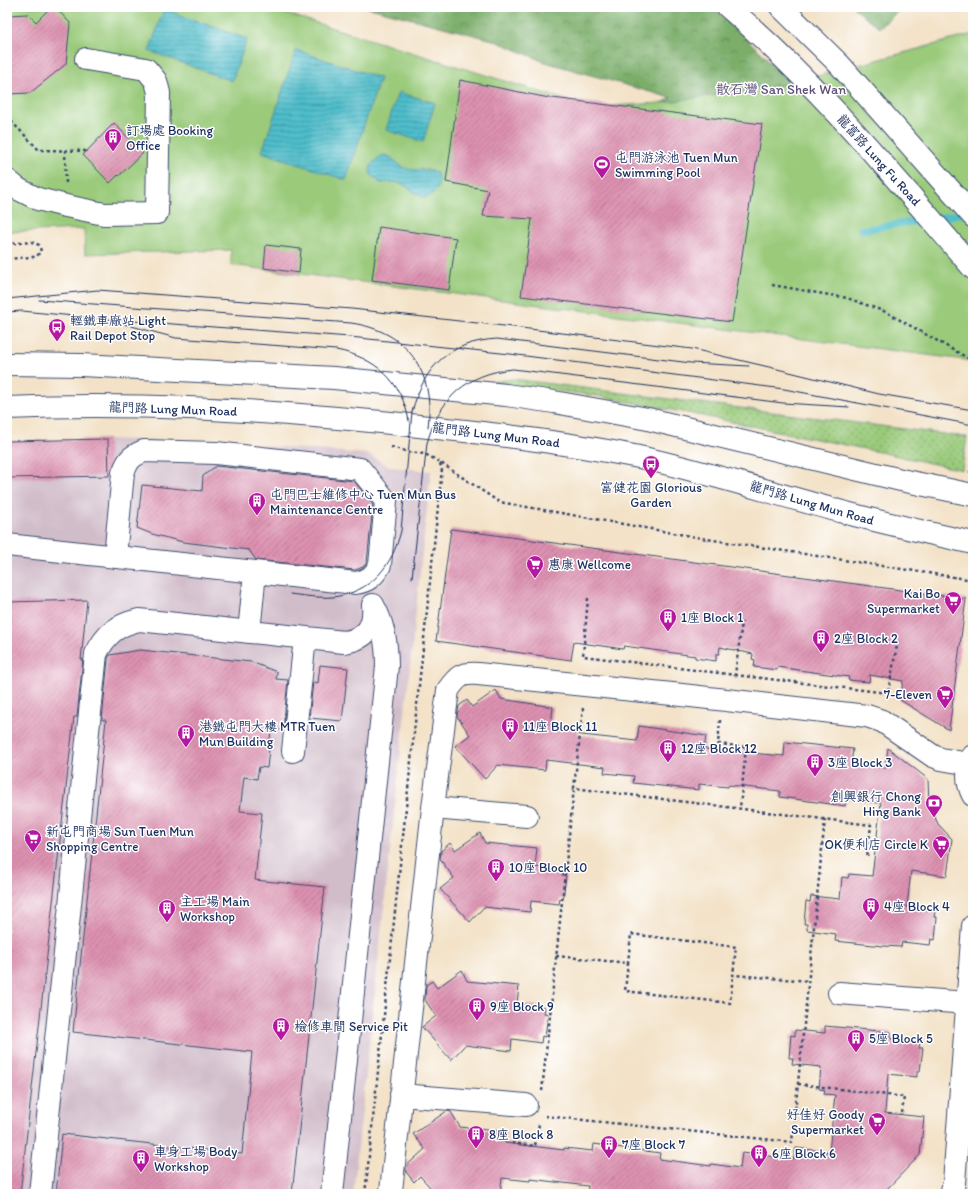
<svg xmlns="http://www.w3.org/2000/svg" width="980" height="1201" font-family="Itim,'LXGW WenKai TC',sans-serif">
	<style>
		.railway { fill: #d1bdca }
		.grass { fill: url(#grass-dots); stroke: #5a7c6c }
		.forest { fill: url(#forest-crowns); stroke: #4b6e64 }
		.park { fill: #9aca7a; stroke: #5a7c6c }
		.water { fill: url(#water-rules); stroke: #367694 }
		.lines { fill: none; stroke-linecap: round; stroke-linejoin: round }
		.stream { stroke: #50bdca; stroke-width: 7 }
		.building { fill: url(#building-hatch) }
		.minor-casing { stroke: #3b4a6e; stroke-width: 24 }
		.major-casing { stroke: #3b4a6e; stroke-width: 24 }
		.path { stroke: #3b4a6e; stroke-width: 2.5; stroke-dasharray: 3 3; stroke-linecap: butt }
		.minor { stroke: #fff; stroke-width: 22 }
		.major { stroke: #fff; stroke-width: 22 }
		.tram { stroke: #1b2f5e; stroke-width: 1 }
		.labels { text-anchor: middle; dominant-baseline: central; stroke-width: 3; stroke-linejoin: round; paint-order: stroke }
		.poi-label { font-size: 13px; fill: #1b2f5e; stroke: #fff; text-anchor: start }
		.street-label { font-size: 13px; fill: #1b2f5e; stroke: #fff }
		.neighbourhood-label { font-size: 14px; fill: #5f517b; stroke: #fff }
	</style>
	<defs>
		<pattern id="grass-dots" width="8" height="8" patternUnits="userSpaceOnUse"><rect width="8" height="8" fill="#9aca7a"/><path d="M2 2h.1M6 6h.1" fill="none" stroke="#7da467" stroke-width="1.8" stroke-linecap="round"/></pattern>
		<pattern id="forest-crowns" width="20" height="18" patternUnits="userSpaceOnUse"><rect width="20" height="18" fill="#7bae6a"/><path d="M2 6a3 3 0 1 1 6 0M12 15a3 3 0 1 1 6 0" fill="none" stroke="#648e5a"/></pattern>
		<pattern id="water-rules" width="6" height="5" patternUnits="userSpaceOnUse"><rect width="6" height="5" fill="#50bdca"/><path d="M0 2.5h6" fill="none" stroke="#429aa7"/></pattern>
		<pattern id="building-hatch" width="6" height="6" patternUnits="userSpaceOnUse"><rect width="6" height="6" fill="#dd91b0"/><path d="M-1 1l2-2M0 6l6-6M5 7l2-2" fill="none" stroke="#b27792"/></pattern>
	</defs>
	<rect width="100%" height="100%" fill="#fff"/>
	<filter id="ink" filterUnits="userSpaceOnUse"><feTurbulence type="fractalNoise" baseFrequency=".025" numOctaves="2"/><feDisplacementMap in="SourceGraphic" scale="8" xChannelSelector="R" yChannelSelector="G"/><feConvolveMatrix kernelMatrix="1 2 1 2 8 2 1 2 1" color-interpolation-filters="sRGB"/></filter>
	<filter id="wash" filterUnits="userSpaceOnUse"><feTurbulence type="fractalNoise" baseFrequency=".012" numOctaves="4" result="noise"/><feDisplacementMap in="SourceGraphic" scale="16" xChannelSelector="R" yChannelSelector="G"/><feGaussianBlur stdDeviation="0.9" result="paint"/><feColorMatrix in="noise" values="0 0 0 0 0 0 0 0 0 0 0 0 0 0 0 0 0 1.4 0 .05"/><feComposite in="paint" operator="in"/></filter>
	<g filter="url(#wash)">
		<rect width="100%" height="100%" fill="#f3e2c7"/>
		<path class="railway" d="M108,439L229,443L367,454L391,467L431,471L353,1194H7V441Z"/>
		<path class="grass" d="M513,379L967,437L962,470L884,453L693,414L597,396L491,382Z"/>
		<path class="forest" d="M366,7H713L787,77L789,84L662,103L671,98L545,62L493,40Z
			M853,7H903L879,28Z"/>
		<path class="park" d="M7,7H265L589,107L662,103L789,84L973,34V361L231,265V250L85,254L84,229L7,232Z"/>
		<path class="water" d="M164,9L247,39L232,81L149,51Z
			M296,50L380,78L346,180L262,152Z
			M398,92L435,103L423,142L386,130Z
			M384,155C394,156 398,167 408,169C418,171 426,168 436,172C439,178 440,184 436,190C424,208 412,186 399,183C393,181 386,183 380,183C378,180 374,178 372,176C366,167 376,158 384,155Z"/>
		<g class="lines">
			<path class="stream" d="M861,230L967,213"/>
		</g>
		<g id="blocks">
			<path class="building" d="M51,7H55L70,23L66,64L30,93L7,94V15L28,14L36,22Z
				M460,80L544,97L762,124L732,322L521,296L532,219L483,216L488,190L446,182Z
				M114,123L143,153L119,176L118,175L110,183L83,155Z
				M379,227L456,238L449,290L372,280Z
				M266,245L301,249L299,273L264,268Z
				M108,439L109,476L7,478V441Z
				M216,466L354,481L373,505L367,562L363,567L355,570L256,560L249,550L183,542L152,534L137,528L142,485L202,491L203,476Z
				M451,529L966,599L949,730L900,700L903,681L870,675L869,682L848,680L849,677L777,667V670L754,667L755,660L752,659L753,654L720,647L719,654H716V661L695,658V656L624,646L623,649L574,642L571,660L436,641Z
				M87,600L81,660L83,659L77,717H74L20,1194H7V602Z
				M140,650L251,662L277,672L276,679L288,680L283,730L271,729L267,768L259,767L257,779L244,777L240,811L262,813L255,880L325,887L292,1194H56L62,1134L242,1154L252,1052L73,1032L106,720H102L108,658L110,655Z
				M320,665L348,668L342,721L309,718L313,682L318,683Z
				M496,690L501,699L553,707L551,725L579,728L578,734L582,735L637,741L639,726L706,736L704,749L784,756L785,742L853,749L851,764L885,768L888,748L928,779L929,804L938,824L952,839L947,876L911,871L907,907L935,911L934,917H937L935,940L931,939L930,945L902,942L901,947L883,946L835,941L836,934L807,930V924H804L806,901L810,902L811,896L840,899L842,877L848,878L849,874L872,876L881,803L846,799L845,806L780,797V791L729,785L728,787L699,784V790L633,783L634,776L604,773L605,767L546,760L545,770L498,765L485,779L455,746L470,735L457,716L459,706L467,700L472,707Z
				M480,833L485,843L537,848L535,867L563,870L562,875L566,876L563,899H560L559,904L531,901L530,912L484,907L470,922L440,889L454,878L440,859L441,851L450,843L455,850Z
				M462,970L467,981L519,986L517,1004L545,1007L544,1013L548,1014L545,1037L542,1036L541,1043L512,1039L511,1051L465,1045L451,1060L422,1027L436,1016L425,1000L426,985L432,981L437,988Z
				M825,1026L891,1032V1039L920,1041L919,1048H923L920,1071H917V1077L888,1074L885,1113L924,1117L920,1155L882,1194H839L815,1191L814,1194H587L588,1186L530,1179V1181L502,1178L500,1194H480L447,1191L444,1194H436L420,1176L414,1182L406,1172V1166L425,1149L413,1134L447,1111L451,1112L460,1127L506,1132L505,1143L564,1150V1148L593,1151L594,1144L660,1153L659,1159L711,1166V1164L740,1168L742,1153L794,1159L796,1148L829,1152L835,1095L824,1094L825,1090L819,1089L821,1067L792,1064L793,1058H789L791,1035L795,1036V1030L825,1033Z"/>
		</g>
	</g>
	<g filter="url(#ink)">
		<use href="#blocks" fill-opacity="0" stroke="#3b4a6e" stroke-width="1"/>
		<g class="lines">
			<g class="minor-casing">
				<path id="minor" d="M7,180L18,189L38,199L66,206L104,214L157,213L159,93L156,81L146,69L86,59
					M7,545L356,583C368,581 374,576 380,565L386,501L360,469L216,453L144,451C131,456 128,460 123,473L115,557
					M249,632L255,572
					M293,751L305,638
					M973,756C967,769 966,782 973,795
					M433,808L527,816
					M839,993L967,1003
					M401,1095L526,1105
					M40,1194L96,654C106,634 117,625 139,620L344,642C366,639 375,627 373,605
					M332,1194L387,666C387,644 384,624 373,605
					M392,1194L391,1191L433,808L448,690C458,676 461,673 478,674L682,695L867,716L882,721L933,756L941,759L969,764
					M951,1194L954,1183L973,926"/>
			</g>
			<g class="major-casing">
				<path id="major" d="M728,7C819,85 895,178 973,268
					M781,7L839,64L973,216
					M7,364L81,365L334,378L506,395L554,402L648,419L901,480L973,495
					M7,408C132,402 257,410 381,422C468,431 554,440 639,457C707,472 772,493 839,511C883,523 928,533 973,543"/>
			</g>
			<path class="path" d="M7,117L39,150L86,151
				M65,150L66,184
				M7,244L32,242L39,245L41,251L37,256L33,257L7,259
				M772,285L847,298L886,312L973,361
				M391,447L409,452L425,454L438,461L499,502L707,539L973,580
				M970,473L973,453
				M973,585L972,593H973
				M588,598L583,656L735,675L742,622
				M735,675L888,693L898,640
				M583,708L574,788L871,825L867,858
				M720,720L718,744L746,747L740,808
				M556,956L628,963L631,934L736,947L733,975L809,981
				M628,963L625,991L730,1003L733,975
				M798,1084L904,1097L902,1113
				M542,1091L574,788
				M545,1116L792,1142L825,819
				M512,1143L535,1146L539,1124
				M365,1194L442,469L439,461"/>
			<use href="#minor" class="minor"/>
			<use href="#major" class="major"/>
			<path class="tram" d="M7,299L98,290L352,309L513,327L692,349L769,367L879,394L973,410
				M39,300L351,323C408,331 435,372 428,427
				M7,312L22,311L105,319L350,337L510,354L784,389L973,425
				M124,324L176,338L336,350C375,357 402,381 409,421
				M412,578L427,443C439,399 467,373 513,369L783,403L849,407
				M290,594C305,596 319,598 333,597C372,592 392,566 401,531L412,412C424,366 449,342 497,339L691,363L749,366"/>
		</g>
	</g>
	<defs>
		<g id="building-pin" transform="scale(0.9)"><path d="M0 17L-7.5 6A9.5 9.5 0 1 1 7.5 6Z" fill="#b5179e" stroke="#fff"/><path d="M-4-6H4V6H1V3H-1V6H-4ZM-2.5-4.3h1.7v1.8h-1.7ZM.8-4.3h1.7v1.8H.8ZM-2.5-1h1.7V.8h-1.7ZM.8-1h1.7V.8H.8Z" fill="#fff"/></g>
		<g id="stadium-pin" transform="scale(0.9)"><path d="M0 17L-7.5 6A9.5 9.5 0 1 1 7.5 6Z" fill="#b5179e" stroke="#fff"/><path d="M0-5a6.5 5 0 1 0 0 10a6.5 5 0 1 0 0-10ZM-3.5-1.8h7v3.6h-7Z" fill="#fff"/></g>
		<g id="bus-pin" transform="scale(0.9)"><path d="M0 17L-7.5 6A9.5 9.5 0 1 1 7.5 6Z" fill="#b5179e" stroke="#fff"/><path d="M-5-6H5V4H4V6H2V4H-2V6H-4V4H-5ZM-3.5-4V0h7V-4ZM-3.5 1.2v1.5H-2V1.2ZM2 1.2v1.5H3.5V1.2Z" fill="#fff"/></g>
		<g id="supermarket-pin" transform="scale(0.9)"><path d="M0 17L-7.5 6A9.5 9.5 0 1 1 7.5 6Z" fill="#b5179e" stroke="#fff"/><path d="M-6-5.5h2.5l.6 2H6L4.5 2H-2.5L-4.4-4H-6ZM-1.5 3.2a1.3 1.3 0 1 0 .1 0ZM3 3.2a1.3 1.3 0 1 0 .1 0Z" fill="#fff"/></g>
		<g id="bank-pin" transform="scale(0.9)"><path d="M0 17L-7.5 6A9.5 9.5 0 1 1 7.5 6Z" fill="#b5179e" stroke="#fff"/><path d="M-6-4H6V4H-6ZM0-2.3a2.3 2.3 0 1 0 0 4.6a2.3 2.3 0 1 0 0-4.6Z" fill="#fff"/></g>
	</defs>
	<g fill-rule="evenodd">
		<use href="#building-pin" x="113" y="137"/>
		<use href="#stadium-pin" x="602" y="164"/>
		<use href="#bus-pin" x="57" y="327"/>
		<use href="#bus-pin" x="651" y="464"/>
		<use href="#building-pin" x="257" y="501"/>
		<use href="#supermarket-pin" x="535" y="564"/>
		<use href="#supermarket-pin" x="953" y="600"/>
		<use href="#building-pin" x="668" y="617"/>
		<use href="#building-pin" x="821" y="638"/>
		<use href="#supermarket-pin" x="945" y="694"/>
		<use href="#building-pin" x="510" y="726"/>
		<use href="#building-pin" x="186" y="733"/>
		<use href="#building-pin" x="668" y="748"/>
		<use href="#building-pin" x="815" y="762"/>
		<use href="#bank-pin" x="934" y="803"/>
		<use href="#supermarket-pin" x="33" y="838"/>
		<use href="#supermarket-pin" x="941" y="844"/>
		<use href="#building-pin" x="496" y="867"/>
		<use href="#building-pin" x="871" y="906"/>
		<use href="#building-pin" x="167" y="908"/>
		<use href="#building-pin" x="477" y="1006"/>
		<use href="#building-pin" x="281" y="1026"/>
		<use href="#building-pin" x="856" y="1038"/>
		<use href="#supermarket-pin" x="877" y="1121"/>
		<use href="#building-pin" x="476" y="1134"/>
		<use href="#building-pin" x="609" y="1144"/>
		<use href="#building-pin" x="759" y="1153"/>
		<use href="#building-pin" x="141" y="1158"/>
	</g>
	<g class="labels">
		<g class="poi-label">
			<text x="126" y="130">訂場處 Booking<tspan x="126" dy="15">Office</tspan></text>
			<text x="615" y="157">屯門游泳池 Tuen Mun<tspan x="615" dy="15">Swimming Pool</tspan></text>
			<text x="70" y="320">輕鐵車廠站 Light<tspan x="70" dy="15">Rail Depot Stop</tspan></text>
			<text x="651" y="487" text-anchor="middle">富健花園 Glorious<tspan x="651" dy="15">Garden</tspan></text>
			<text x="270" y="494">屯門巴士維修中心 Tuen Mun Bus<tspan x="270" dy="15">Maintenance Centre</tspan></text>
			<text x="548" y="564">惠康 Wellcome</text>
			<text x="940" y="593" text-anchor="end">Kai Bo<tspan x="940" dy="15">Supermarket</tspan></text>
			<text x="681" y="617">1座 Block 1</text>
			<text x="834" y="638">2座 Block 2</text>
			<text x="932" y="694" text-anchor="end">7-Eleven</text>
			<text x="199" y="726">港鐵屯門大樓 MTR Tuen<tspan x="199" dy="15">Mun Building</tspan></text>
			<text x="523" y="726">11座 Block 11</text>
			<text x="681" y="748">12座 Block 12</text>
			<text x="828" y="762">3座 Block 3</text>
			<text x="921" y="796" text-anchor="end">創興銀行 Chong<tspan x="921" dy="15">Hing Bank</tspan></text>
			<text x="46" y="831">新屯門商場 Sun Tuen Mun<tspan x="46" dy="15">Shopping Centre</tspan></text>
			<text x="928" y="844" text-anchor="end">OK便利店 Circle K</text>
			<text x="509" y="867">10座 Block 10</text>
			<text x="180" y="901">主工場 Main<tspan x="180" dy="15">Workshop</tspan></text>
			<text x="884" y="906">4座 Block 4</text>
			<text x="490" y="1006">9座 Block 9</text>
			<text x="294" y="1026">檢修車間 Service Pit</text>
			<text x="869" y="1038">5座 Block 5</text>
			<text x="864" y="1114" text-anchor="end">好佳好 Goody<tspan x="864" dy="15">Supermarket</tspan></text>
			<text x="489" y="1134">8座 Block 8</text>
			<text x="622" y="1144">7座 Block 7</text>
			<text x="154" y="1151">車身工場 Body<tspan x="154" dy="15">Workshop</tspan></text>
			<text x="772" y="1153">6座 Block 6</text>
		</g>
		<g class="street-label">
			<text transform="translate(879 160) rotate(48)">龍富路 Lung Fu Road</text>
			<text transform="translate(173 409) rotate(2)">龍門路 Lung Mun Road</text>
			<text transform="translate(496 435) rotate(7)">龍門路 Lung Mun Road</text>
			<text transform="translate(812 503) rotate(16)">龍門路 Lung Mun Road</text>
		</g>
		<g class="neighbourhood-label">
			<text x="781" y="89">散石灣 San Shek Wan</text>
		</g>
	</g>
	<rect width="980" height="1201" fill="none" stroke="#fff" stroke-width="24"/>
</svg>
